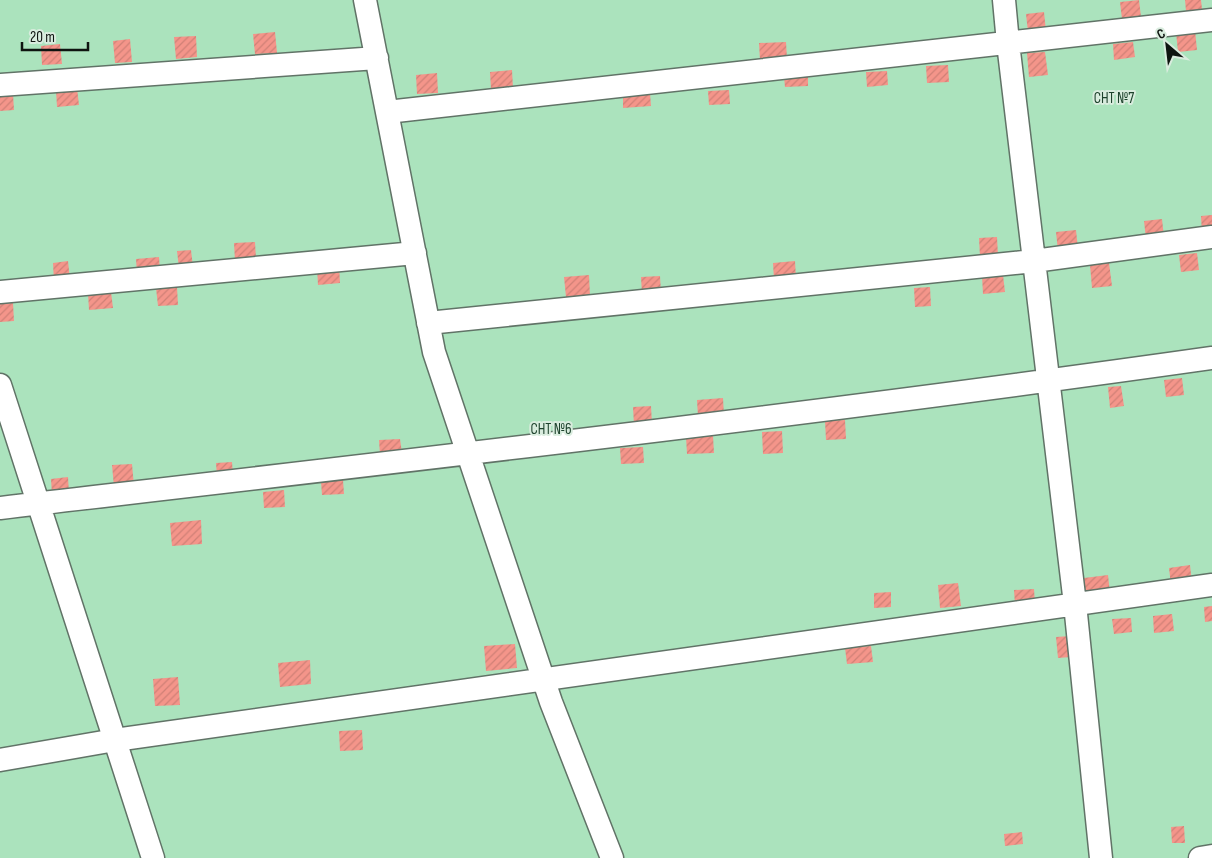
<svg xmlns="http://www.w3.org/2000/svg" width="1212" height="858" font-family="'Sofia Sans Condensed',sans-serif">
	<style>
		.green { fill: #abe3bd }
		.building { fill: url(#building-hatch) }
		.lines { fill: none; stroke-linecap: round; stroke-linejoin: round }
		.minor-casing { stroke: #617367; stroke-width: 25 }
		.minor { stroke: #fff; stroke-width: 22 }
		.labels { text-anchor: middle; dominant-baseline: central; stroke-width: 4; stroke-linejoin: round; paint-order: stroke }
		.park-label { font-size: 15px; fill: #1d422c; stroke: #d9ecde }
	</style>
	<defs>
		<pattern id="building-hatch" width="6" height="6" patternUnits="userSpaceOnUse" patternTransform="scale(1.25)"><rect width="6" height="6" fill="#f4958a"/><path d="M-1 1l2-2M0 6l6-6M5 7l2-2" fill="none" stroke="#d08076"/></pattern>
	</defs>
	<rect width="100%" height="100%" fill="#d9ecde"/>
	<path class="green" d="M0,0H1212V858H0Z"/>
	<path class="building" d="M1139,0L1141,17L1122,19L1120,2Z
		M1185,0H1201L1202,9L1186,11Z
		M1044,12L1046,31L1028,32L1026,14Z
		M1195,30L1197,50L1178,52L1176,32Z
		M275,32L277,53L255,54L253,34Z
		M196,36L197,57L176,59L174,37Z
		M130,39L132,62L115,63L113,41Z
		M786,42L787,59L760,61L759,43Z
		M1133,42L1135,57L1114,60L1113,44Z
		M60,44L62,64L42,65L41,46Z
		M1045,52L1048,75L1029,77L1027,53Z
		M948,65L949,82L927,83L926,66Z
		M512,70L513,88L491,89L490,72Z
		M887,71L888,85L867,87L866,72Z
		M437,73L438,93L417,94L416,75Z
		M808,76V86L785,87L784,77Z
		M77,88L79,105L57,107L56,90Z
		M729,90L730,104L709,105L708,91Z
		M650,93L651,106L623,108V95Z
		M13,94L14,110L0,111V95Z
		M1212,215V233H1202L1201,216Z
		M1162,219L1164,237L1146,239L1144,221Z
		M1076,230L1078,249L1058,251L1056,232Z
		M997,237L998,256L980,257L979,238Z
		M255,242L256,259L235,261L234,243Z
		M191,250L193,267L179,268L177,251Z
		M1197,253L1199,270L1181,272L1179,255Z
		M159,257L160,272L137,274L136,259Z
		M68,261L70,280L54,282L53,263Z
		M795,261L796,279L774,280L773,263Z
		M1109,263L1112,286L1092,288L1090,265Z
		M339,265L340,283L318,285L317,267Z
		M589,275L590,296L566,297L564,277Z
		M1003,275L1005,292L983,294L982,276Z
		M660,276L661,293L642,294L641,277Z
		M177,287L178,305L158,306L156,288Z
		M930,287L931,306L915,307L914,288Z
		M111,292L113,308L89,310L88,293Z
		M13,303L14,321L0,322V304Z
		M1182,378L1184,395L1166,397L1164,380Z
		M1121,386L1124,406L1110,408L1108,387Z
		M723,398L724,416L698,417L697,400Z
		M651,406L652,424L634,425L633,407Z
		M845,420L846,439L826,440L825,421Z
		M782,431L783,453L763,454L762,432Z
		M713,436L714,453L687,454L686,437Z
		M400,439L402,453L380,455L379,440Z
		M643,447L644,463L621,464L620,448Z
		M232,462L233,475L217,476L216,463Z
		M132,464L134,486L114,487L112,465Z
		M68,477L69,494L52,495L51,479Z
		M343,480L344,494L322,495L321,482Z
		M284,490L285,507L264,508L263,492Z
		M201,520L202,544L172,546L170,523Z
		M1190,565L1192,583L1171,585L1169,568Z
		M1108,575L1110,593L1086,595L1084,578Z
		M958,583L961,606L940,608L938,585Z
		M1034,589L1035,604L1015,605L1014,590Z
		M891,592V607L874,608V593Z
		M1212,606V621L1205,622L1204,607Z
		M1172,614L1174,631L1154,633L1153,616Z
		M1131,618L1132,632L1114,634L1112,619Z
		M1070,636L1071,657L1058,658L1056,637Z
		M515,644L517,668L486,671L484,646Z
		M871,646L873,662L847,664L845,648Z
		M310,660L311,684L280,687L278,663Z
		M178,677L180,705L155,706L153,679Z
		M362,730L363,750L340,751L339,731Z
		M1184,826L1185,843H1172L1171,827Z
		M1022,832L1023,844L1005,846L1004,834Z"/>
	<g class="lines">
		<g class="minor-casing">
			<path id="minor" d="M365,0L434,352L551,702L612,858
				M1004,0L1008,43L1075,604L1101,858
				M0,85L377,58
				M387,112L1212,20
				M0,292L415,253
				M428,323L1034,261L1212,237
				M0,385L153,858
				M0,508C404,461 809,415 1212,358
				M0,760L115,740L1212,585
				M1200,858L1212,856"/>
		</g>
		<use href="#minor" class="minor"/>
	</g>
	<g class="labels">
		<g class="park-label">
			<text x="1114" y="98">СНТ №7</text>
			<text x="551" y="429">СНТ №6</text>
		</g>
	</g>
	<g transform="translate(1167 45) rotate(332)" stroke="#d9ecde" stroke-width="4" paint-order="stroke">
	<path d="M0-4L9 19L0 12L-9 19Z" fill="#0e1410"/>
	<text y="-8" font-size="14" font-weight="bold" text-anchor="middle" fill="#0e1410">С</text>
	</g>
	<path d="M22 42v8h66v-8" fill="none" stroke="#0e1410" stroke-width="2.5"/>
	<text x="30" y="42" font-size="15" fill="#0e1410" stroke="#d9ecde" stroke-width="4" paint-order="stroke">20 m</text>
</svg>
